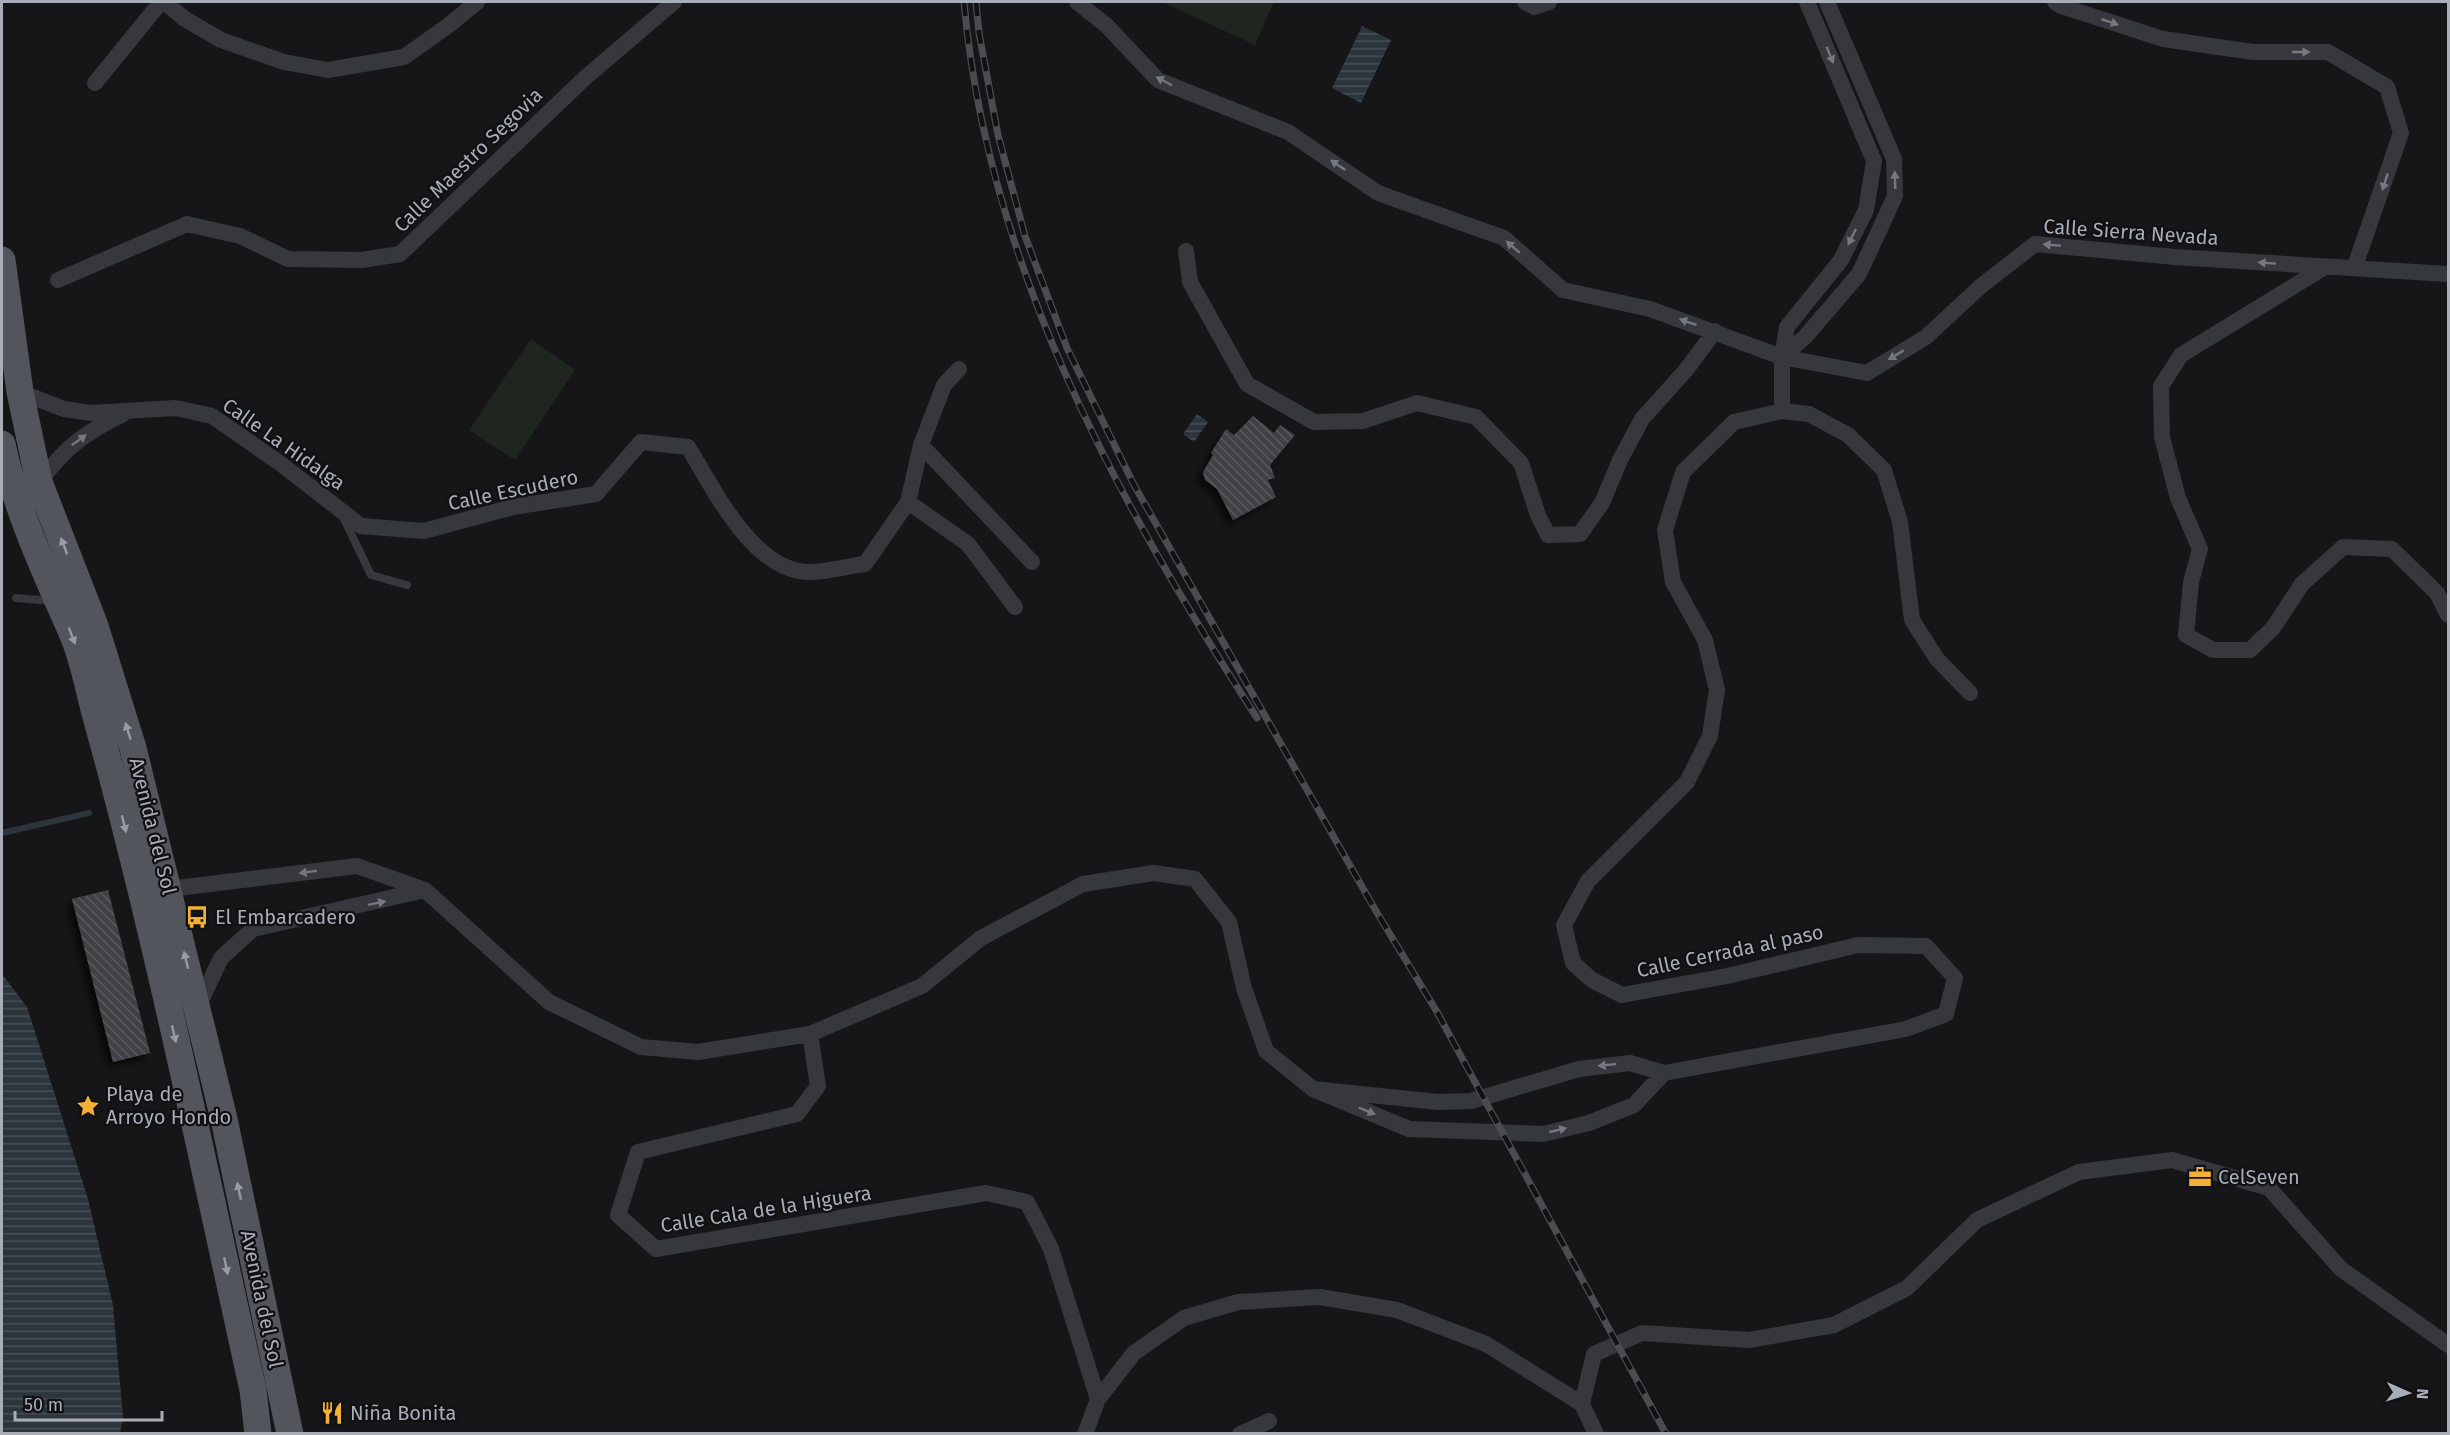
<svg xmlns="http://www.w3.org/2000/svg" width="2450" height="1435" font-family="'Fira Sans',sans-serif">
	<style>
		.grass { fill: #1e261f }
		.water { fill: url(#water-rules) }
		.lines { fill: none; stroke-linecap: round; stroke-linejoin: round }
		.stream { stroke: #2c353c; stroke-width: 6 }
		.building { fill: url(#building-back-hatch); filter: url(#shadow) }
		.lane { stroke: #37383d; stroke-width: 8 }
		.street { stroke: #37383d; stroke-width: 16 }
		.primary { stroke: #53555c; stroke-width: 27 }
		.rail-casing { stroke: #4a4c52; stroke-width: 7 }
		.rail { stroke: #111113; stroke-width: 4.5; stroke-dasharray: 14; stroke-linecap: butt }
		.oneway { fill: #757881 }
		.oneway2 { fill: #979ba6 }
		.labels { text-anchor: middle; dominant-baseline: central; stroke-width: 4.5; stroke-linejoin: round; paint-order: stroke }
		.street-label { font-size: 20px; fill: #a8adb8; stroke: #111113 }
		.poi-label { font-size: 20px; fill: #a8adb8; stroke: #111113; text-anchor: start }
	</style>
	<defs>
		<pattern id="water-rules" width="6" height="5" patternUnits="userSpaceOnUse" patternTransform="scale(1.5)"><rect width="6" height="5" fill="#2c353c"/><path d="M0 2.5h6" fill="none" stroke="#485056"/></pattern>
		<pattern id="building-back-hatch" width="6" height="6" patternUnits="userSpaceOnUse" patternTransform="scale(1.5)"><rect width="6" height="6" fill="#404145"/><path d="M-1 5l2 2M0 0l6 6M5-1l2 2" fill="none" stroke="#595a5e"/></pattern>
		<filter id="shadow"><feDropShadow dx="-5.5" dy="5.5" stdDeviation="3" flood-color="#0009"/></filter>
	</defs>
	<rect width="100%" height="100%" fill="#161618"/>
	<path class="grass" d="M1162,2H1274L1255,45Z
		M531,339L575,370L515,460L469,430Z"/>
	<path class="water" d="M1362,26L1391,40L1361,103L1332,88Z
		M1197,414L1208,422L1194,442L1183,434Z
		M2,974L27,1007L88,1199L113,1305L123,1418L120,1433H2Z"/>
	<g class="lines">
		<path class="stream" d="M2,833L89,813"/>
	</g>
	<path class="building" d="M1253,416L1274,433L1280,425L1295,435L1270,465L1275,478L1268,480L1276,497L1233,520L1217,489L1205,480L1203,472L1213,455L1211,453L1226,429L1234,435Z
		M108,890L150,1053L113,1062L72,899Z"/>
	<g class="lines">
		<path class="lane" d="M343,517L371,575L407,585
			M16,598L51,601"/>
		<path class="street" d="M164,2L185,19L221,40L284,62L328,70L404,57L449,25L477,2
			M1077,2L1106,25L1158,80L1288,132L1378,193L1504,238L1563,290L1650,309L1782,357L1867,373L1926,337L1981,286L2035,244L2175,257L2448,274
			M1525,2L1535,7L1549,2
			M1807,2L1874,161L1866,210L1841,260L1787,327L1782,357L1805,337L1859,274L1895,196L1894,159L1827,2
			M2055,2L2061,6L2163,39L2253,52H2328L2387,87L2401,133L2355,266
			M95,83L161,2
			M1186,251L1190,282L1247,384L1314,422L1363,421L1417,403L1476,417L1521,463L1538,515L1548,535L1580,534L1602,503L1620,460L1642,419L1686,370L1715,331
			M2325,267L2181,355L2161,386L2162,437L2178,498L2200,549L2191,582L2186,635L2213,650H2250L2273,628L2302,584L2343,547L2392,549L2437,593L2448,615
			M58,280L187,224L240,236L288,259L362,260L400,254L586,77L674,2
			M20,392L64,409L91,413L176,408L212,416L281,464L361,526L424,531L513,507L596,494L641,442L688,447C714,489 753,572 810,572C828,572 847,566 865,564L908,502L921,445L944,385L959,369
			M1782,411V357
			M921,445L1032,562
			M39,482C67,446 83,434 123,414
			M908,502L968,544L1015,607
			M169,889L357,866L425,890L549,1002L641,1047L698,1052L810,1034L922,986L981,938L1083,884L1154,873L1195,879L1229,922L1244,988L1266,1051L1313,1089L1409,1129L1543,1134L1589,1123L1634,1105L1664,1073
			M197,1009L221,958L253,929L425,890
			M810,1034L818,1086L797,1114L638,1152L618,1215L656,1249L986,1193L1027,1202L1051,1249L1098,1399
			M1313,1089L1438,1102L1471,1101L1579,1069L1630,1063L1664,1073L1906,1029L1946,1014L1955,978L1926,946L1858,945L1727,976L1622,995L1592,980L1573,963L1564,925L1588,881L1687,782L1710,736L1717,690L1705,640L1673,582L1665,530L1683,472L1734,422L1782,411L1809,414L1848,435L1884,470L1900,522L1912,620L1937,659L1970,693
			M1582,1404L1594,1354L1642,1333L1749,1340L1834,1325L1907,1288L1977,1220L2079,1172L2172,1160L2269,1188L2341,1269L2448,1345
			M1582,1404L1596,1434
			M1085,1434L1098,1399L1134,1353L1184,1318L1238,1302L1320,1297L1397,1310L1486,1344L1582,1404
			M1240,1434L1269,1421"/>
		<path class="primary" d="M2,260L20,392L39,482L95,626L133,748L224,1119L290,1434
			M2,444C16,510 45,571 72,633C83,657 88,687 95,713C157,936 203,1164 253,1390L258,1434"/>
		<g class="rail-casing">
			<path id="rail" d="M964,2C987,264 1117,501 1257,718
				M976,2L979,33L998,135L1025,236L1067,348L1134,485L1373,906L1437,1012L1666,1434"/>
		</g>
		<use href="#rail" class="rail"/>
	</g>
	<defs><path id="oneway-solid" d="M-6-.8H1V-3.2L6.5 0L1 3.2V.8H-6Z" transform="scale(1.5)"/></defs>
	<g class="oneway">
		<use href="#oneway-solid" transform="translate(2110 22) rotate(18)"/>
		<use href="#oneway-solid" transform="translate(2301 52)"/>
		<use href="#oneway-solid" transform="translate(1830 55) rotate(67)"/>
		<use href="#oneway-solid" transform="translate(1164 81) rotate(-152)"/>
		<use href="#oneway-solid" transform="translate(1338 165) rotate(-146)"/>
		<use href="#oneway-solid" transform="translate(1895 180) rotate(-92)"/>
		<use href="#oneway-solid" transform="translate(2385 182) rotate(108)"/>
		<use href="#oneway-solid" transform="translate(1852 237) rotate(116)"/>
		<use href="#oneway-solid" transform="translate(2052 245) rotate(-176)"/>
		<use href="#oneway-solid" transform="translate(1513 247) rotate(-139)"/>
		<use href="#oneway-solid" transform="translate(2267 263) rotate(-176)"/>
		<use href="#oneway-solid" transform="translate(1688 322) rotate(-161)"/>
		<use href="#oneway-solid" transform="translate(1896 355) rotate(149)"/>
		<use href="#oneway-solid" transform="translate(79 440) rotate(-36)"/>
		<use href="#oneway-solid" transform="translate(308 872) rotate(173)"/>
		<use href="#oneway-solid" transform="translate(377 903) rotate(-12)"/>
		<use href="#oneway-solid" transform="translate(1607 1065) rotate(174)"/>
		<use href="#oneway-solid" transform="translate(1367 1111) rotate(23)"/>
		<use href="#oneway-solid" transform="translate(1558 1130) rotate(-14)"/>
	</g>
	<g class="oneway2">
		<use href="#oneway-solid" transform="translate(64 546) rotate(-111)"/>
		<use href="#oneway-solid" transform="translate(72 636) rotate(69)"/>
		<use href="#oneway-solid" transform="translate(128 731) rotate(-107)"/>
		<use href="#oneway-solid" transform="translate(124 824) rotate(76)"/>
		<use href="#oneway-solid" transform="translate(186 960) rotate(-103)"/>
		<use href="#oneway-solid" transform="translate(174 1034) rotate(77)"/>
		<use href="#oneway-solid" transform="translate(239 1191) rotate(-102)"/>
		<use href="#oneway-solid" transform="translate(226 1266) rotate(78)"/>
	</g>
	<defs>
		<g id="bus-bare" transform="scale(1.8)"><path d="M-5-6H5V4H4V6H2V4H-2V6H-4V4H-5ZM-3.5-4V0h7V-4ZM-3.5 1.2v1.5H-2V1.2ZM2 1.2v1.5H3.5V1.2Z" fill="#f2b134" stroke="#111113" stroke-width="2.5" paint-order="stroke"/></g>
		<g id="sight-bare" transform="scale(1.8)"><path d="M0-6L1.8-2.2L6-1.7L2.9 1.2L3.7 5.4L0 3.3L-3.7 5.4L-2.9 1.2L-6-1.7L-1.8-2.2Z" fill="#f2b134" stroke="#111113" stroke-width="2.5" paint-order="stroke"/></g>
		<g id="office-bare" transform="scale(1.8)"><path d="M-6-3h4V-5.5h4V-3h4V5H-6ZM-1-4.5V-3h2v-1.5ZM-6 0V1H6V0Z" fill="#f2b134" stroke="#111113" stroke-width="2.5" paint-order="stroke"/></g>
		<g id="restaurant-bare" transform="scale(1.8)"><path d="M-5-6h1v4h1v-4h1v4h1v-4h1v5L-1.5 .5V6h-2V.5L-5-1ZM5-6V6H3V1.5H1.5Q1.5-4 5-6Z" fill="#f2b134" stroke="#111113" stroke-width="2.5" paint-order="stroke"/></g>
	</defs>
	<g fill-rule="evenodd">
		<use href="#bus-bare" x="197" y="917"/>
		<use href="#sight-bare" x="88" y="1106"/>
		<use href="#office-bare" x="2200" y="1177"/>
		<use href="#restaurant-bare" x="332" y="1413"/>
	</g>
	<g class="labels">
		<g class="street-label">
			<text transform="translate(468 160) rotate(-44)">Calle Maestro Segovia</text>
			<text transform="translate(2131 232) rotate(4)">Calle Sierra Nevada</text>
			<text transform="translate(284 444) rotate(35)">Calle La Hidalga</text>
			<text transform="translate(513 490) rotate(-12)">Calle Escudero</text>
			<text transform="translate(153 826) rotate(76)">Avenida del Sol</text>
			<text transform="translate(1730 951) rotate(-12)">Calle Cerrada al paso</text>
			<text transform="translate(766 1209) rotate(-9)">Calle Cala de la Higuera</text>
			<text transform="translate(262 1299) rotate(78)">Avenida del Sol</text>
		</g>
		<g class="poi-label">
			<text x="215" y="917">El Embarcadero</text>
			<text x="106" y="1094">Playa de<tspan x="106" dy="23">Arroyo Hondo</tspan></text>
			<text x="2218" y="1177">CelSeven</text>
			<text x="350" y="1413">Niña Bonita</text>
		</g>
	</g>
	<rect width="2450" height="1435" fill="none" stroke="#a8adb8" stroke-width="6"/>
	<g transform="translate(2408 1393) rotate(93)" stroke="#111113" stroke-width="4.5" paint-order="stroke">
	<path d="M0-4.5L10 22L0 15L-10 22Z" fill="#a8adb8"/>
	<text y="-9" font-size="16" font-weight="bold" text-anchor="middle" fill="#a8adb8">N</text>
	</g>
	<path d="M15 1411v9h147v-9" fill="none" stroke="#a8adb8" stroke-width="3"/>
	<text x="24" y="1411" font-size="18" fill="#a8adb8" stroke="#111113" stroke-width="4.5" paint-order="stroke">50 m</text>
</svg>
